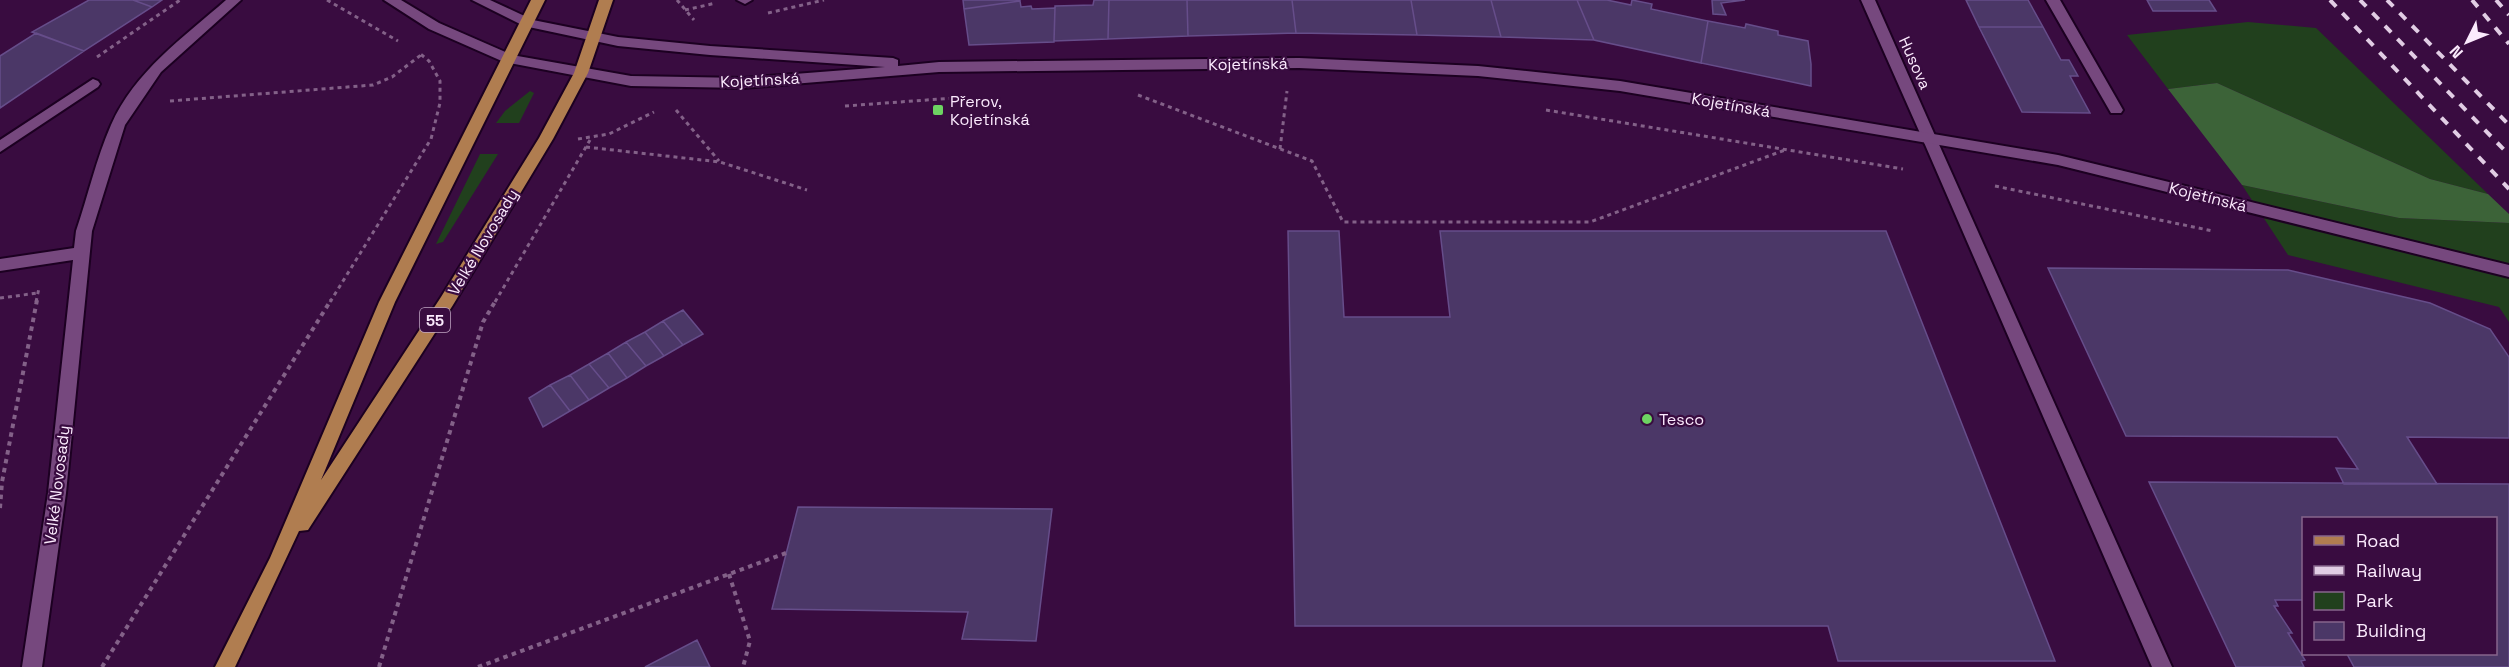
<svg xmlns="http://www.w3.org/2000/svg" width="2509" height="667" font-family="'Space Grotesk',sans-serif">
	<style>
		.green { fill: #21401d }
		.forest { fill: #3c6338 }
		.building { fill: #4b3767; stroke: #664d8a; stroke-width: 1.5 }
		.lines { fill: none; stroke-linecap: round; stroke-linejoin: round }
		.service-casing { stroke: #1c0021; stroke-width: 4 }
		.minor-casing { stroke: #1c0021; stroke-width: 4 }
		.secondary-casing { stroke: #1c0021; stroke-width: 4 }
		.primary-casing { stroke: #1c0021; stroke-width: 4 }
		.path-far1 { stroke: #836188; stroke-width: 3; stroke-dasharray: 4 4; stroke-linecap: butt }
		.path { stroke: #836188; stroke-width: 4; stroke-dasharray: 4.5 4.5; stroke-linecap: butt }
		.service { fill: #76487e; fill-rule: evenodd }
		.minor { fill: #76487e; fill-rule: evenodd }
		.secondary { fill: #76487e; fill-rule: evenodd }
		.primary { fill: #b07d50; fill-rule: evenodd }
		.rail { stroke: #e1cde4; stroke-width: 4; stroke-dasharray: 9 9; stroke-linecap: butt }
		.poi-dot { fill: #6dd362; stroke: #390c40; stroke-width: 2 }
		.labels { text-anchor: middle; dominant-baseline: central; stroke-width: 4.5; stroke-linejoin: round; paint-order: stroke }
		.shield { fill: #390c40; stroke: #c1a7c4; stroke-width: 1.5 }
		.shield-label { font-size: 15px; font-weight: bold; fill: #fbeafd }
		.street-label { font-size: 16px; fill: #fbeafd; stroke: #390c40 }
		.poi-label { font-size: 16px; fill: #fbeafd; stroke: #390c40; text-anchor: start }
	</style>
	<rect width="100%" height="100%" fill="#390c40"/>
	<path class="green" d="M2248,22L2316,28L2488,194L2430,179L2217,83L2168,89L2127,35Z
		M530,91L534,93L519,123H496L505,111Z
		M480,154H498L443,242L436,244Z
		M2242,185L2399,218L2509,223V322L2499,307L2288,255Z"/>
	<path class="forest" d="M2217,83L2430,179L2488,194L2509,214V223L2399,218L2242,185L2168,89Z"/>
	<path class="building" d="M89,0H133L152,7L84,51L32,32Z
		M133,0H162L152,7Z
		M963,0H1020V1L964,9Z
		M1094,0H1109L1108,39L1054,41L1055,6L1093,5Z
		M1109,0H1187L1188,36L1108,39Z
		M1187,0H1292L1296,33L1188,36Z
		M1292,0H1411L1417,35L1296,33Z
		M1411,0H1491L1501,37L1417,35Z
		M1491,0H1577L1594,40L1501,37Z
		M1577,0H1607L1631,5L1632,0L1652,4L1651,9L1708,21L1701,63L1594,40Z
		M1712,0H1745L1721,3L1726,15L1713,14Z
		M1966,0H2028L2043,27H1979Z
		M2147,0H2209L2216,11H2153Z
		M1020,1L1021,7L1031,6L1032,9L1055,8L1054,42L969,45L964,9Z
		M1708,21L1745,28L1746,24L1778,31V35L1808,41L1811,64V86L1701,63Z
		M1979,27H2043L2061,60H2069L2078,76H2070L2090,113L2022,112Z
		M36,33L84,51L0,108V56Z
		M1288,231H1339L1344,317H1450L1440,231H1886L2055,661H1838L1828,626H1295Z
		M2048,268L2288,270L2430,303L2490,329L2509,357V438L2407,437L2437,484H2344L2336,468L2358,469L2337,437L2126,436Z
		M683,310L703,334L683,345L663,321Z
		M663,321L683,345L664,356L645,332Z
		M645,332L664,356L646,366L626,342Z
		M626,342L646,366L627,378L608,353Z
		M608,353L627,378L609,388L589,364Z
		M589,364L609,388L589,400L570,375Z
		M570,375L589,400L570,411L550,385Z
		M550,385L570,411L543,427L529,398Z
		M2149,482L2509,484V667H2354L2347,654H2496V518H2304V600H2275L2278,606H2274L2292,633H2288L2305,660L2301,661L2304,667H2236Z
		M798,507L1052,509L1036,641L962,639L968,612L772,609Z
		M697,640L710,667H645Z"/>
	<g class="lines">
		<g class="service-casing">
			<path id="service" d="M2046,0H2060L2123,110L2121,113H2111Z
				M1930,135L1937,140L2172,667H2152L1923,140Z"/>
		</g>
		<g class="minor-casing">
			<path id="minor" d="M226,0H241L161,72L125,125L92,231L66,493L42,667H22L48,493L73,260L0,271V259L74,248L76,231C88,196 96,159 111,125C134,72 184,37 226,0Z
				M737,0H752L745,4Z
				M1861,0H1875L1937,140L1935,144H1925L1923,140Z
				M93,79L98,81L100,84L98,87L0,152V140Z"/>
		</g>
		<g class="secondary-casing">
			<path id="secondary" d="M384,0H401L439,23L512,55L631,76L744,78L885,67L710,55L618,46L524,26L472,0H490L533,20L618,37L710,46L893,58L898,60V66L939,62L1299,58L1478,66L1620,81L2058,155L2509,265V277L2058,165L1620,91L1478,76L1299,68L939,72L744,88L631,86L504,62L429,29Z"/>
		</g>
		<g class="primary-casing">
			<path id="primary" d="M531,0H545L395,302L321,480L441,297L539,138L574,73L599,0H613L588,73L553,139L453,305L308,530L299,531L235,667H215L270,558L379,302Z"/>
		</g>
		<path class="path-far1" d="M327,0L398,41
			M677,0L694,20
			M685,10L716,3
			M768,13L824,0
			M97,57L180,0
			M1138,95L1312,161L1343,222H1590L1785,150
			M170,101L373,85L392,77L421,55
			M845,106L954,98
			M676,110L719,161
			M1546,110L1903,169
			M578,139L609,134L654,112
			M586,147L720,162L807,190
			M1280,149L1287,91
			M1995,186L2213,231
			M0,298L38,293
			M36,302L39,288
			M330,302L431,139L440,103V81L429,61L418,52
			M495,302L590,140"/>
		<path class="path" d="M0,508L2,482L37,300
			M729,574L750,641L743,667
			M102,667L331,300
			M379,667L483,322L496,300
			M478,667L786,553"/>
		<use href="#service" class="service"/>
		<use href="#minor" class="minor"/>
		<use href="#secondary" class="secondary"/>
		<use href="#primary" class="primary"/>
		<path class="rail" d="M2330,0L2509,189
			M2360,0L2509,155
			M2387,0L2509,125
			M2472,0L2509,44
			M2496,0L2509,15"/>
	</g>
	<g class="poi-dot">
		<rect x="932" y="104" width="12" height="12" rx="3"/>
		<circle cx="1647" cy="419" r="6"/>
	</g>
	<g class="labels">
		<rect class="shield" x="420" y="308" width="30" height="24" rx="4.5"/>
		<g class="shield-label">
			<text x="435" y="320">55</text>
		</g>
		<g class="street-label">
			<text transform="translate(1915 63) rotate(66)">Husova</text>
			<text transform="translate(1248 64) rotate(-1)">Kojetínská</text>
			<text transform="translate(760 80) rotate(-3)">Kojetínská</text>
			<text transform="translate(1731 105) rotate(10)">Kojetínská</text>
			<text transform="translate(2208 197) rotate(14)">Kojetínská</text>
			<text transform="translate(483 242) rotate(-59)">Velké Novosady</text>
			<text transform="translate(57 485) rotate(-83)">Velké Novosady</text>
		</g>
		<g class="poi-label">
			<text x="950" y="101">Přerov,<tspan x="950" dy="18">Kojetínská</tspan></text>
			<text x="1659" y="419">Tesco</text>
		</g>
	</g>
	<rect x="2302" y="517" width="195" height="138" fill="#390c40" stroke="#87658c" stroke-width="1.5"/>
	<rect x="2314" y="536" width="30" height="9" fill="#b07d50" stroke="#87658c" stroke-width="1.5"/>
	<text x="2356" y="547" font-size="18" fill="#fbeafd">Road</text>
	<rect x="2314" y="566" width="30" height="9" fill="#e1cde4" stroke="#87658c" stroke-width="1.5"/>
	<text x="2356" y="577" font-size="18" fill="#fbeafd">Railway</text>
	<rect x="2314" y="592" width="30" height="18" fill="#21401d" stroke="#87658c" stroke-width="1.5"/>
	<text x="2356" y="607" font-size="18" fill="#fbeafd">Park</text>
	<rect x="2314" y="622" width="30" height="18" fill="#4b3767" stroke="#87658c" stroke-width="1.5"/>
	<text x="2356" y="637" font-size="18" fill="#fbeafd">Building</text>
	<g transform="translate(2467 42) rotate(227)" stroke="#390c40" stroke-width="4.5" paint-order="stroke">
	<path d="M0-4.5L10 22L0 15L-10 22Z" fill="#fbeafd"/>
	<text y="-9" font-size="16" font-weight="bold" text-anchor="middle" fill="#fbeafd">N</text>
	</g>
</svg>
